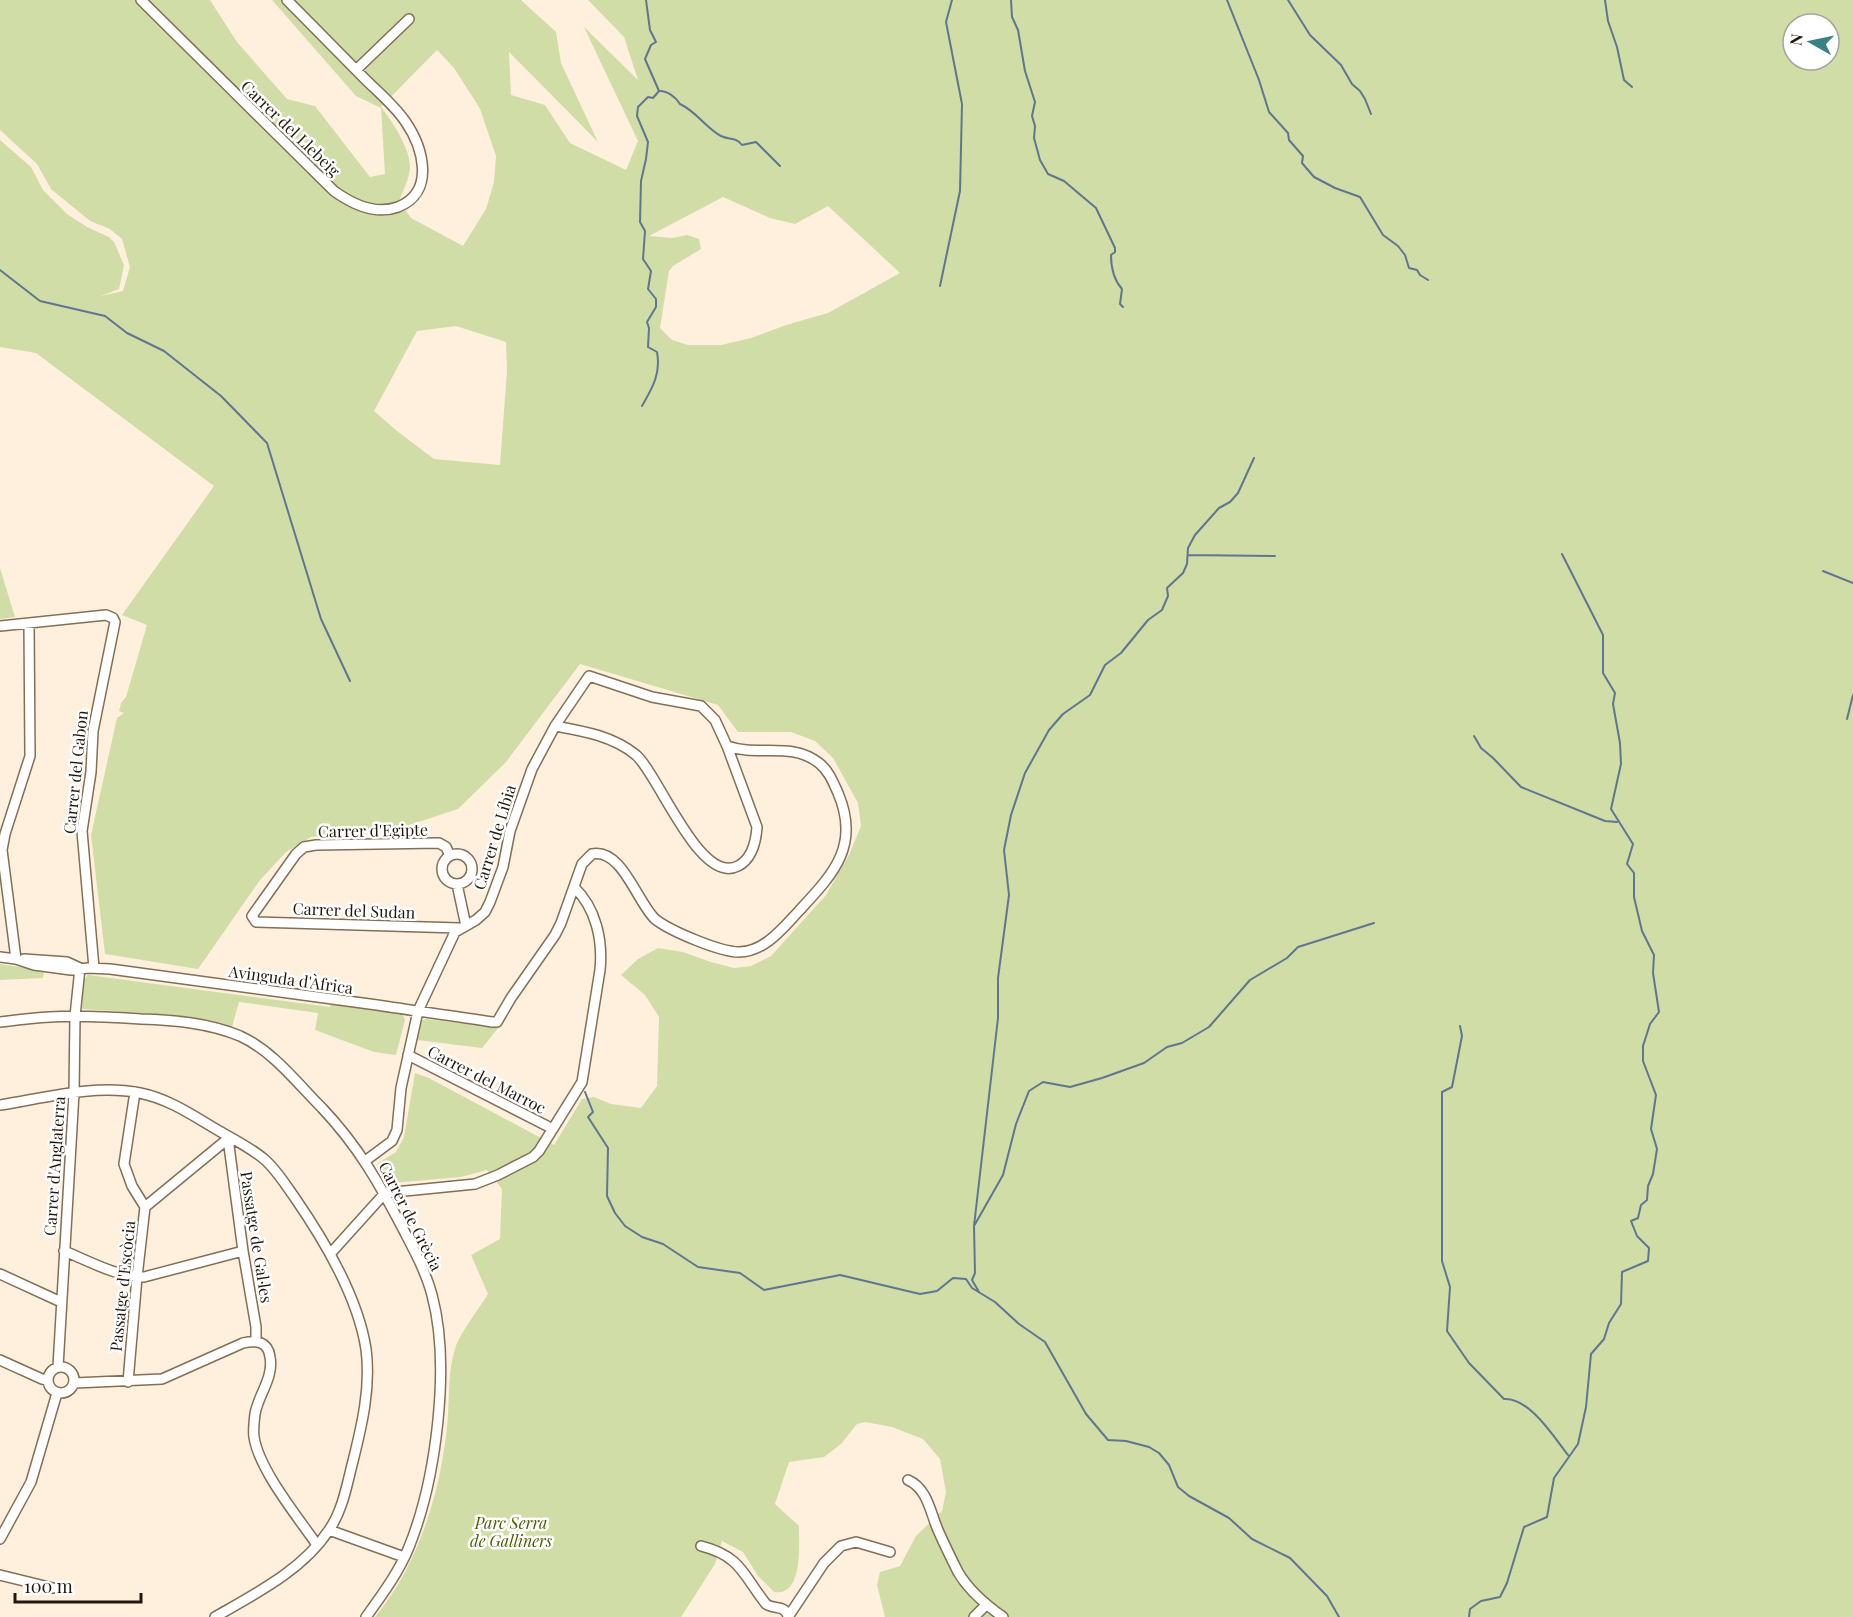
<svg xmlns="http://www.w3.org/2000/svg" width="1853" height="1617" font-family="'Playfair Display',serif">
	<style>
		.green { fill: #d0dda7; fill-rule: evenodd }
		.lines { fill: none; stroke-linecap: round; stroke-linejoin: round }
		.stream { stroke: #5f7691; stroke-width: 2 }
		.minor-casing { stroke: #846e54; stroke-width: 12 }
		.minor { stroke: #fff; stroke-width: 9 }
		.labels { text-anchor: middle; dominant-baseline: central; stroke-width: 5; stroke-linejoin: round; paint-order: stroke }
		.street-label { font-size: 16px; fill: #21180e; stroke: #fff }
		.park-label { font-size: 16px; font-style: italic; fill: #4e5b00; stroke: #fff }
	</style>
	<rect width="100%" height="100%" fill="#fff0de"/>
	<path class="green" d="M0,0H210L237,42L287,99L315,106L370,177L385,174L381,108L356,96L272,0H521L556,32L561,63L598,142L509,52L511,95L545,105L570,143L626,170L638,141L584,27L638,80L624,37L588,0H1853V1617H885L877,1585L880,1572L900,1566L916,1536L942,1511L946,1492L940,1459L923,1439L892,1427L865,1422L857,1424L841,1444L824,1457L789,1462L775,1504L799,1526C799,1542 802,1584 784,1591C781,1593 777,1592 774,1592L758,1576L743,1552L722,1541L715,1564L681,1617H375C418,1565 440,1494 447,1427C450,1401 447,1374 455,1349C459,1334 479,1309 488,1294L471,1255L500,1239L502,1189L487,1170L461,1177L392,1183L378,1163L396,1152L404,1137L415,1073L429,1078L554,1145L582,1099L594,1097L611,1104L641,1108L657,1086L659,1017L645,995L621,975L638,959L658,948L683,952L711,962L734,968L751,966L771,956L826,895L849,855L861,826L858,803L833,758L815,741L791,732H738L718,705L580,664L506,762L458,809L400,828L311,837L286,852L260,880L198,969L105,954L91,835L117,718L124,713L119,711L121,703L126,697L147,625L122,615L214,486L36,353L0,347V140L31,167L43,190L67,214L87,227L109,237L114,242L124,265L119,289L101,296L123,291L130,267L122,239L110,229L90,221L51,189L37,164L0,130ZM1793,24H1829V60H1793ZM437,50L454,68L472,96L480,109L496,156L494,182L486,209L463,246L411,218L399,201C403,191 409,179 410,168C410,147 393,123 381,107ZM723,197L770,218L795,224L828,206L900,273L828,313L786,325L751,338L721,345H688L672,340L660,328L669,271L673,266L701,249L699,239L688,235L672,238L649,236ZM456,326L506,342L507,371L500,465L434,459L397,431L374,411L417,331Z
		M0,568L15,617L0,619Z
		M0,964L44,971L43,978L0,980Z
		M88,975L330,1007L331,1003L402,1013L405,1020L396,1055L374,1052L315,1030L318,1013L239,1002L232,1027L187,1016L82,1009L83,981Z
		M427,1019L498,1028L482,1048L417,1040L422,1020Z"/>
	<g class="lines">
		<path class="stream" d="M1011,0L1012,17L1018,30L1025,71L1035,102L1032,116L1035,126L1034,138L1040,160L1048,174L1064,181L1096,208L1115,248V252L1111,255C1111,269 1114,280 1122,289L1120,304L1123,307
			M1227,0L1259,80L1269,112L1288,133L1289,140L1303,156L1302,163L1314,177L1335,188L1360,197L1383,235L1398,246L1405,255L1409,268L1417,270L1420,275L1428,280
			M1288,0L1310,35L1341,65L1352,84L1360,91L1365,99L1371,114
			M1605,0L1608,21L1617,47L1624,80L1632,87
			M660,91C667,91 676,97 680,104C697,112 706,128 721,136C729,140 736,137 742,145L756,142L780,166
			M0,270L40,301L105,316L127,333L164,351L221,396L267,443L321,619L350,681
			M940,286L960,191L962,104L946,22L952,0
			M642,406C653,387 661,373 657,352L648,347L649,328L647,322L656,307V299L648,289L651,271L643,259L645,231L640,222L641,181L646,159L648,142L637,116L638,107L648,97L653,98L659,91L645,59L651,45L656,42L650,30L646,0
			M1188,555L1275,556
			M1823,571L1853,583
			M1847,719L1853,695
			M1474,736L1481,748L1493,758L1521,787L1605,821L1617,822
			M1460,1026L1462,1036L1452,1087L1442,1092V1261L1450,1287L1447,1331L1469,1363L1504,1399C1529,1397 1554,1437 1568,1455
			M585,1092L593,1112L588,1117L608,1148L607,1196L615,1213L625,1226L642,1237L663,1244L698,1267L740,1273L764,1290L840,1275L920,1294L937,1291L953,1278L966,1279L972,1288L995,1302L1019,1324L1045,1342L1086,1414L1108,1440L1126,1441L1149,1447L1159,1453L1169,1465L1178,1487L1189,1496L1229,1518L1252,1539L1290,1558L1327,1596L1339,1617
			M974,1226L998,1018V978L1009,895L1004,850L1011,815L1025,773L1049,730L1063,714L1090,695L1105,665L1121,653L1148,620L1162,610L1168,596L1167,588L1183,573L1187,564L1188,548L1195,535L1219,508L1230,502L1238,493L1254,458
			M979,1292L972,1280L975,1273L974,1226L1003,1175L1016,1124L1029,1091L1043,1082L1070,1087L1102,1078L1144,1063L1167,1047L1182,1043L1209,1027L1250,980L1287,958L1298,947L1374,923
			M1469,1617L1470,1609L1481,1601L1500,1597L1507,1583L1524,1527L1547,1517L1554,1478L1578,1444L1586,1407L1591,1354L1604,1339L1609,1323L1621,1304L1622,1272L1648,1261L1649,1248L1637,1236L1631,1221L1638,1218L1641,1205L1647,1200L1648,1186L1653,1174L1657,1149L1651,1129L1656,1095L1643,1061V1046L1650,1024L1659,1012L1653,973L1654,955L1642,931L1634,897V873L1627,864L1633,844L1611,809L1621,764L1620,743L1613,704L1615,693L1603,673V635L1562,554"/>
		<g class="minor-casing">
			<path id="minor" d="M141,0L334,191C352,204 376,215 398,207C436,192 423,147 405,121C394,105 378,92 364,78C338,52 313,26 287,0
				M356,70L409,19
				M0,626L106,615L113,618L115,622L93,731L91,772L82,831L94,968
				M555,726C583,731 613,736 636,755C659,775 700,886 738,866C752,859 756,841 757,827L727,746
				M442 869a15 15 0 1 1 30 0a15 15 0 1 1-30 0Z
				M450,856L446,847L439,843L316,845L304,847L296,854L252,916L256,922L459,928
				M457,884L466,926
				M0,957L16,959L34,965L71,970L88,968L110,969L377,1005C416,1011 454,1016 492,1022H497L511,998L555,935L561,923L582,864L592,854C622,848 637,902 655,919C670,931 720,952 739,952C764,952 782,929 798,912C832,875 861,847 838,793C833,782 829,771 819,763C791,741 758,757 727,746L715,720L701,706L652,697L589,676L555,726L532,769L510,831L503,867L490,902L485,912L476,920L455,932L418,1011L401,1088L397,1130L392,1141L365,1161
				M16,959L2,850L5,834L30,756L29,623
				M24,959L67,962L80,968
				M0,1022C17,1020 33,1018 50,1017C80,1015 111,1017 141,1019C174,1020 209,1023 240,1036C273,1051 297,1083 322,1108C358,1146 379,1183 403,1229C414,1250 426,1272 432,1295C451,1366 436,1480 409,1547C399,1572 382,1595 366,1617
				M408,1055L553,1129
				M0,1105C45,1098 94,1084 140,1093C170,1099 195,1117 221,1132C235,1140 251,1148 264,1159C276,1169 285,1184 295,1198C324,1240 358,1297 366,1349C371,1387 362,1425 353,1461C347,1484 343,1510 329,1530C303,1570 255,1594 215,1617
				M230,1137L229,1146L243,1251L256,1327V1341
				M145,1207L230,1137
				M64,1251C89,1261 117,1277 144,1277L243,1251
				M330,1254L385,1193L475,1184L498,1175L533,1157L539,1151L582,1082L600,970C603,940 596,908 574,887
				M0,1274L61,1302
				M0,1360L42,1379L48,1380
				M48 1380a13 13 0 1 1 26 0a13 13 0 1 1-26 0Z
				M58,1367L74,1093L75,1016L80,968
				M128,1382L137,1277L145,1207L132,1186L124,1164L135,1092
				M75,1383L162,1379L243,1343C256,1340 268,1341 270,1357C274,1378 258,1395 255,1414C254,1422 253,1430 254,1437C259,1470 298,1517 317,1545
				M908,1480C928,1489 930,1512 938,1530C944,1544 951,1558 958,1572C969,1591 986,1605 1003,1617
				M329,1530L404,1557
				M0,1539L31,1482L57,1393
				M701,1546C741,1556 743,1575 766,1604C774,1610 784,1604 788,1616
				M0,1575L53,1588
				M788,1617L824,1563L841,1546L856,1542L890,1552
				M974,1617L986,1605"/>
		</g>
		<use href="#minor" class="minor"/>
	</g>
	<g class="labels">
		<g class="street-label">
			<text transform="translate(291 128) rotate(44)">Carrer del Llebeig</text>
			<text transform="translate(75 772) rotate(-84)">Carrer del Gabon</text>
			<text transform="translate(373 830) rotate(-1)">Carrer d'Egipte</text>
			<text transform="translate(494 837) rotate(-73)">Carrer de Líbia</text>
			<text transform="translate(354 910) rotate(2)">Carrer del Sudan</text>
			<text transform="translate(291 979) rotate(8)">Avinguda d'Àfrica</text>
			<text transform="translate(487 1079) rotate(27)">Carrer del Marroc</text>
			<text transform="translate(54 1166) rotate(-86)">Carrer d'Anglaterra</text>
			<text transform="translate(411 1216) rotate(63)">Carrer de Grècia</text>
			<text transform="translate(257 1237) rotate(81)">Passatge de Gal·les</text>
			<text transform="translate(122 1286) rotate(-84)">Passatge d'Escòcia</text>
		</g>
		<g class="park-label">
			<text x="511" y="1522">Parc Serra<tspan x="511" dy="18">de Galliners</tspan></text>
		</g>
	</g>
	<g transform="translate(1811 42) rotate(279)"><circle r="28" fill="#ffffff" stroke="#a6a39f" stroke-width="1.5"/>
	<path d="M0-4.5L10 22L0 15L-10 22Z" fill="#388184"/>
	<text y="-9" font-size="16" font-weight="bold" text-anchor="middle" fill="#21180e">N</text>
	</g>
	<path d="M15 1593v9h126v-9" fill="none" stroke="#21180e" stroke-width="3"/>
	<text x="24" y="1593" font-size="18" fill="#21180e" stroke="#ffffff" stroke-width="4.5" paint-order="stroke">100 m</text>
</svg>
